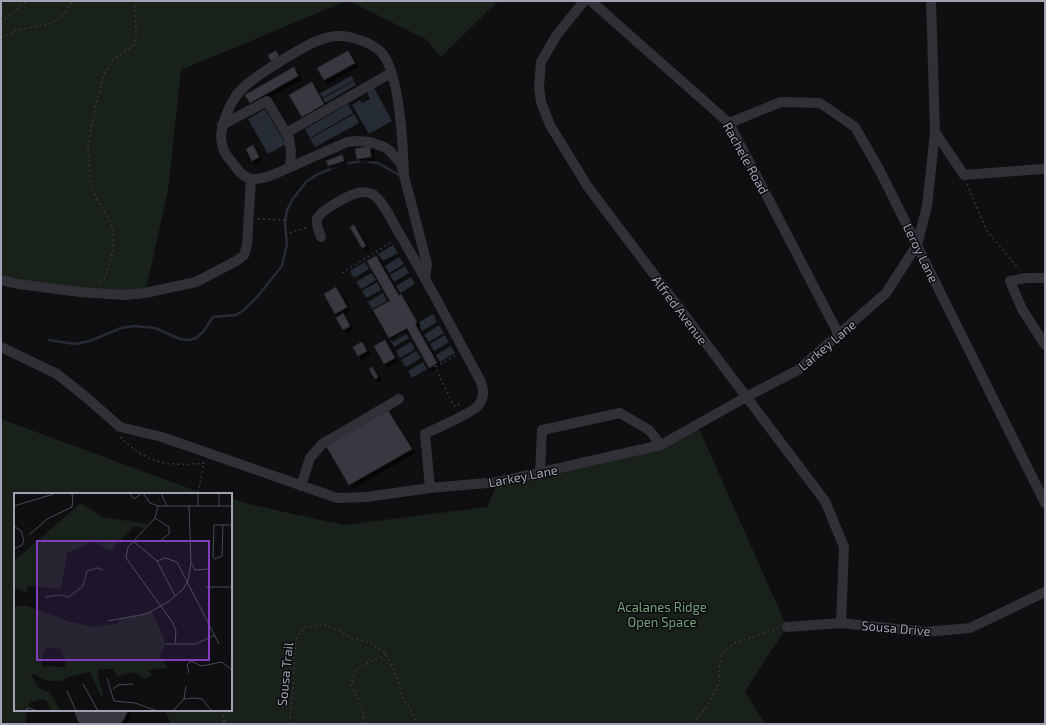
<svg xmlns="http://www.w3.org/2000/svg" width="1046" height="725" font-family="'Exo 2',sans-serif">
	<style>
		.green { fill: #19211b }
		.water { fill: #252c35 }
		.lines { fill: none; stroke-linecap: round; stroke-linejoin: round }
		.stream { stroke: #252c35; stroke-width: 2.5 }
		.building { fill: #38393f; stroke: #2a292d; filter: url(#shadow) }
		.path { stroke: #36373d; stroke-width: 1.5; stroke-dasharray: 2 3; stroke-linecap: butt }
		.minor { stroke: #303036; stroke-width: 10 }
		.labels { text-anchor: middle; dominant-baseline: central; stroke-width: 3; stroke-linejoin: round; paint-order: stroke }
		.street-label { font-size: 13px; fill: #9fa3b3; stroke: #0b0a0c }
		.park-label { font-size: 13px; fill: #73a17b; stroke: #0b0a0c }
		.inset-river { fill: none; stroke: #252c35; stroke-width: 2 }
		.inset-road { fill: none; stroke: #494a52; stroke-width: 1 }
		.view { fill: #803ebd; fill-opacity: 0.15; stroke: #803ebd; stroke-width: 2 }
		.inset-edge { fill: none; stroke: #9fa3b3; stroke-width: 2 }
	</style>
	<defs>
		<filter id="shadow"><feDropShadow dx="3.5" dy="3.5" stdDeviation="0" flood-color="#0009"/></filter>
	</defs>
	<rect width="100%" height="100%" fill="#0f0f11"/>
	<path class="green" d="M5,1H346L181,70L168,191L145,293L125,295L1,280V5Z
		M349,1H498L441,57L427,40Z
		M1,419L199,492L221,494H15V710H27L25,724H1Z
		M697,424L787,627L745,691L765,724H171L165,710H231V498L248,504L344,525L487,507L498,482L661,445Z"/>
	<path class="water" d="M351,76L354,80L322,98L319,94Z
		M354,81L356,85L325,103L322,99Z
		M374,88L392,121L369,134L352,105L360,100L362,103L370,99L367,92Z
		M348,104L353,113L310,138L305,129Z
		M265,109L286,144L268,154L248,119Z
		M354,114L359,123L315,147L310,139Z
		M393,245L398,253L383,261L378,254Z
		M399,257L404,264L389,273L385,266Z
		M365,262L369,269L354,278L350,271Z
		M405,266L409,273L394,282L390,275Z
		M371,273L376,280L361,289L356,282Z
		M411,277L415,284L400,293L396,286Z
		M377,282L381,290L366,298L362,291Z
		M383,293L387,301L372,309L368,302Z
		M433,314L437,322L422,331L418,323Z
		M439,325L444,333L429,342L424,335Z
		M405,331L409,338L394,347L390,340Z
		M445,335L449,342L434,351L430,344Z
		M411,342L415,349L400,358L396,351Z
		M451,346L455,353L440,362L436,355Z
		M416,351L421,358L406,367L401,360Z
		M423,362L427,369L412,378L408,371Z"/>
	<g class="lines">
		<path class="stream" d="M49,340L75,344L90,341L121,328L134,326L155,328L180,339L189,340L196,338L203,332L213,317L236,315L244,310L257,297L282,266L287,244L285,223L287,210L293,199L306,182L318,174L344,164L363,161L378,163L399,175"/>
	</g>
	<path class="building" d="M276,51L279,56L271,61L268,55Z
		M348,51L355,63L324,80L317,68Z
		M294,67L298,76L250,103L245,95Z
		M312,82L324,104L302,117L289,95Z
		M253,145L259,157L252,161L246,149Z
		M370,146L371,157L357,159L355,149Z
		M342,155L344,161L328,166L326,161Z
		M354,225L366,246L362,248L350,227Z
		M376,256L399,296L401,294L417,322L415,324L437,363L429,368L407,328L389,338L373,310L390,301L367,261Z
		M336,287L347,307L335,314L324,294Z
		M343,313L350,326L343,330L336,318Z
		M385,340L395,358L384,364L374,346Z
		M362,342L367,351L358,356L353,347Z
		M372,367L378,377L375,379L369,369Z
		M387,409L412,449L349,485L325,444Z
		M74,710H128L124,719L120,724H81L78,721Z"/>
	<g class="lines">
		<path class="path" d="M1,22L27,1
			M1,37C7,35 12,32 18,30C44,23 58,30 72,1
			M262,122L266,120
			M272,141L277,138
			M967,184L987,231L1019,269
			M258,219L285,220L286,234L309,227
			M342,273L393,241
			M100,283L105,278L113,250V231L111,222L97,200L90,180L88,145L96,105L104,74L113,60L134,45L136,37L135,1
			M434,365L454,406L458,404L460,406
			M436,367L456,355
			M120,437C128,444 136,452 145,456C164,466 184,465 204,463L198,494
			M223,710L224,724
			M224,720L228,724
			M289,724L294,681V656L297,637L305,627L325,625L338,630L353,639L369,642L386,654L396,674L403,697L418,724
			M364,724L363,710L351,685L356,669L386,654
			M693,724L706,708L720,681L719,670L721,654L735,643L778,628"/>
		<path class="minor" d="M584,1L556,36L541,62L539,87L541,102L550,125L588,187L825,501L844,547L841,623
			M591,1L729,123L839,335
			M729,123L781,102L820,103L855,127L880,171L1045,503
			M222,125L267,101L289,138L291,151L290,167
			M935,132L964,175L1042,169
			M286,133L391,73
			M404,175C403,146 400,72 381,52C371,42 349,35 336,36C317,38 301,49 284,59C269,69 252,78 240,91C230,102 218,129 222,144C223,151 227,157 232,162C237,169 243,178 252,179C266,180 283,170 295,165C312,157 330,150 347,142L357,141L370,142L384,147L390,151L401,164L427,264L425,279
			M321,237C319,232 316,225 317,219C320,210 348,196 357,193C361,192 368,192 372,194C383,200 393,223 399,233C428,282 454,332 481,382C484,390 484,399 478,406C470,414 437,428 425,434L430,488
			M1045,278H1026L1010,281L1022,309L1045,345
			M1,280L18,284L80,292L125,295L145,293L196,282L238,260L244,255L247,245L251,179
			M1,347L57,374L86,397L120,427L162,437L337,498L366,497L430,488L498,482L661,445L746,397L798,370L886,293L917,245L927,206L935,132L931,1
			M540,473L542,430L620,413L649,430L661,445
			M301,486L310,458L322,444L399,399
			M787,627L841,623L925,632L970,628L1045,592"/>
	</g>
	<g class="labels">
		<g class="street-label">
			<text transform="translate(746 158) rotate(61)">Rachele Road</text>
			<text transform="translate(921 253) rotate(64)">Leroy Lane</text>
			<text transform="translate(680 310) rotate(53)">Alfred Avenue</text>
			<text transform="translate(827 345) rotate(-40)">Larkey Lane</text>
			<text transform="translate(523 476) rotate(-11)">Larkey Lane</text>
			<text transform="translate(896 628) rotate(5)">Sousa Drive</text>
			<text transform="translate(285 674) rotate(-84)">Sousa Trail</text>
		</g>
		<g class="park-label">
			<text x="662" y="607">Acalanes Ridge<tspan x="662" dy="15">Open Space</tspan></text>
		</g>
	</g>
	<g transform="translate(14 493)">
		<rect width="218" height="218" fill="#0f0f11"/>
		<path d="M67,10L88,24L134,31L130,35L122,33L118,35L96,58L80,48L53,60L47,96L15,93L13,94L14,100L0,95V68ZM0,113H13L56,129L80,134L103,131L105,127L138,118L152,151L145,162L154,175L134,177L138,182L131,186L120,179L103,183L99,176H85L84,186L89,202L87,203L76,179L53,184L47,188H34L19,181L17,182L25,195L36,200L47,218H37L32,207L25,206L24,208H15V215L0,218ZM32,155L47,156L51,168V174L28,173V164Z" fill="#19211b" fill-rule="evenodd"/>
		<path class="inset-river" d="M31,104L45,102L55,104L69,93L73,78L83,75L89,77"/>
		<path class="inset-road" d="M115,0L120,6L128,0M129,0L136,10L144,13H218M147,0L153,13M184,0V13M0,13L43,0M144,13L141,25L114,54L112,65L159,130L162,138L161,150M205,13V0M141,25L155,34V41L147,47M200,32L199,64L201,66L208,63L209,32M200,32H218M0,33L7,38L10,48L8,52L0,56M15,42L33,26L58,14L59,2L55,0M119,48L143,68L161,103M143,68L151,65L163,69L205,151M177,70L181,77L194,76M192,94H218M94,128L132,121L154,109L169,96L174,88L177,70L175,13M152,151H182L201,142M175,180L173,172L177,168L187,173L208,169L218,177M93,185L100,208L121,210L143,218M69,191L84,218M99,196L104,192L119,191M53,198L62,218M170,206L172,193M10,218L15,215L23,218M159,218L170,206L180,205L188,206L198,218"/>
		<path class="view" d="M23,48H195V167H23Z"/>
		<rect width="218" height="218" class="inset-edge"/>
	</g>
	<rect width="1046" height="725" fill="none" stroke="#9fa3b3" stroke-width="4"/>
</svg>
